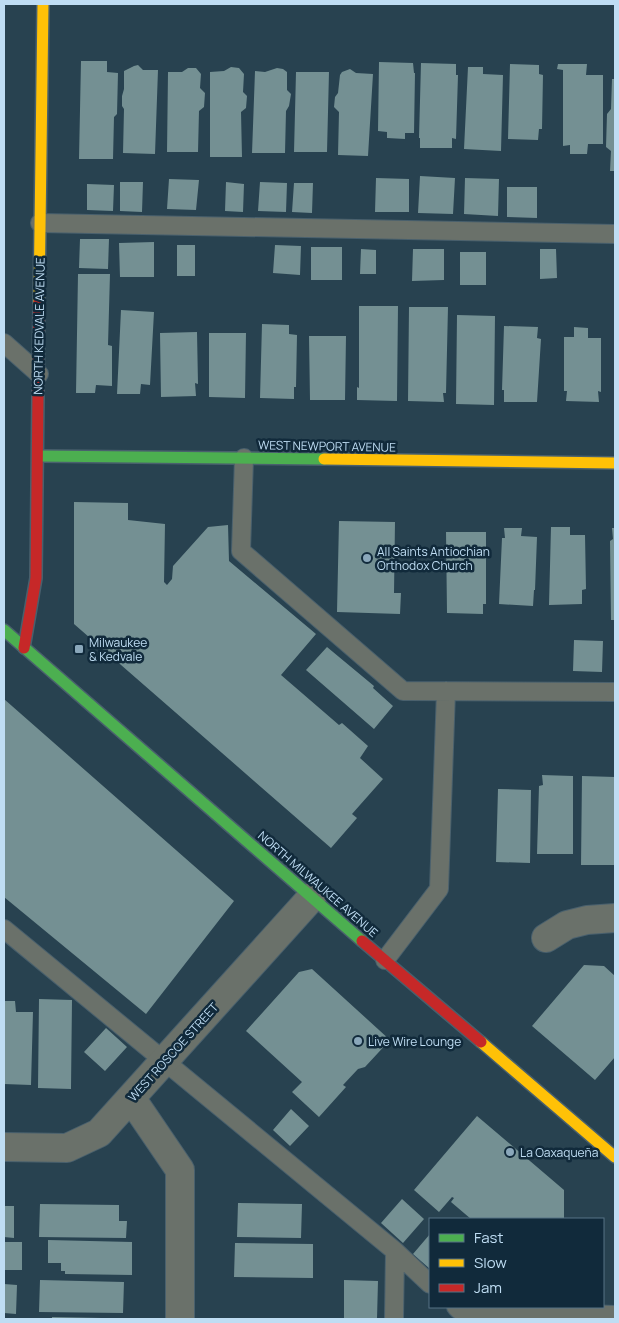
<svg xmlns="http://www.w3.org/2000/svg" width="619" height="1323" font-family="Manrope,sans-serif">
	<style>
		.building { fill: #749093 }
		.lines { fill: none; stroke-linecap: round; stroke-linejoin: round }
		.lane-casing { stroke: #49606d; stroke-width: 20 }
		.street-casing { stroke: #49606d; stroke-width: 30 }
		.fast-casing { stroke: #49606d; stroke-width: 14 }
		.slow-casing { stroke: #49606d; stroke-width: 14 }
		.jam-casing { stroke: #49606d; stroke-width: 14 }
		.lane { stroke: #6a716a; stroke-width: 18 }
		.street { stroke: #6a716a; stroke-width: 28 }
		.fast { stroke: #4caf50; stroke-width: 11 }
		.slow { stroke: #ffc107; stroke-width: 11 }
		.jam { stroke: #c62828; stroke-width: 11 }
		.poi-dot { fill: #8aa7ba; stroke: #112a3b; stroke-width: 2 }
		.labels { text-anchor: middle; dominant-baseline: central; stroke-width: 5; stroke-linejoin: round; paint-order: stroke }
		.street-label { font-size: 12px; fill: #bfddf3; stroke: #112a3b }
		.poi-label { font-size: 12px; fill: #bfddf3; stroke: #112a3b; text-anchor: start }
	</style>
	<rect width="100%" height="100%" fill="#284250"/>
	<path class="building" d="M81,61H107V72L118,73L117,114L114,117L113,159H79Z
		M379,62L413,63L414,73H415L414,133H405V139L387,138V132L378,131Z
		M421,63L456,64V75H458L456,139L452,138V148H420V138H419Z
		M510,64L539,65V74L543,75L542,129H539L538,140L508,139Z
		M558,64H587L586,75H603V144H588L587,154H570V145L563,146V70L557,69Z
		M138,65L143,70H158L155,154L123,153L124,109L122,106V96L124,89V71L134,66Z
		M231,67L239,68L244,74L243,92L247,96L246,108L241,112L242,157H210V72L224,71Z
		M468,67H483V74L503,75L501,151L464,149Z
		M188,68H196L201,74L200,88L205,93L204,107L199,111L198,152H167L168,72H182Z
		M277,68L283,69L287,72V90L291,94L289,106L286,111L285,153H252L255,71L265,72Z
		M350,69L356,73L373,74L368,156L338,155L339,112L334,107L335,97L338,93L340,75L342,72Z
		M296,72H329L327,152H294Z
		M612,79H615V171H610L611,151L606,147L607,114L611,109Z
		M420,176L455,178L453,214L418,213Z
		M376,178L409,179V212H375Z
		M465,178L499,179L498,216L464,214Z
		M169,179L199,180L196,210L167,209Z
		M120,182H143L142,212L120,211Z
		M226,182L244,184L243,212L225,211Z
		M260,182L287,183L286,212L258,211Z
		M294,183H313L312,213L292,212Z
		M87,184L114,185L113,211L87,210Z
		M507,187H537V218L507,217Z
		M80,239H109L108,269L79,268Z
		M154,242V277H120L119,243Z
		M177,245H195V276H177Z
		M275,245L301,246L300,275L273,273Z
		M311,247H342V280H311Z
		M361,249L376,250V274H360Z
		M413,249H444V280L412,281Z
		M540,249H556L557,278L540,279Z
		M460,252H486V285H460Z
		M78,274H110L108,345L112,346V386L96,385L95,393H76Z
		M359,306H398L397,401L357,400V387L359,388Z
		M409,307H448L446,393H443L444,402L408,401Z
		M121,310L154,312L150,385L141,384L140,394H117Z
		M457,315L495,316L494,405L456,404Z
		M262,324L289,325V334L297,335L296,387H294V399L260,398Z
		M504,326L538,327L537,338L541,339L537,402H504V390H502Z
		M574,327L588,328V338H601V392L598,391L599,402L566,401L567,391H564V337H574Z
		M197,332L198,384L195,383L196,396L161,397L160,333Z
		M209,333H246L245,398L209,397Z
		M309,336H346L345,400H310Z
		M74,502L128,503V520L165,524L164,582L167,585L172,579L173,566L208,527L228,525L229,561L316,634L281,675L339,725L342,723L368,746L360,758L383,779L352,814L357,818L331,848L74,624Z
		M339,521L395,522L394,593H401L400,614L337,612Z
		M551,527H570V535H585L586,589L582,590V604L549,605Z
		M504,528H522L521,536L537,537L535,590H534L533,606L499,604L502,538H505Z
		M612,528H615V620H611L610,541L613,539Z
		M446,532H486V604H483V614L447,613Z
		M574,640L603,641L602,672L573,671Z
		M327,647L374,686L373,688L393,706L374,729L306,670Z
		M4,699L234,901L146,1014L4,897Z
		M542,775L573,776V854H537L539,786L543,785Z
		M582,776L615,777V865H581Z
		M498,789L531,790L530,863L496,862Z
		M584,965L604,966L615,976V1057L595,1080L532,1026Z
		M312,969L390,1040L365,1067L358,1069L343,1085L346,1087L319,1117L292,1092L302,1082L246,1031L299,972Z
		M39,999L72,1000L71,1089L38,1088Z
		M4,1001H15L16,1012H33L31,1085L4,1084Z
		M106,1028L127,1047L105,1071L84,1052Z
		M291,1109L309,1126L290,1146L273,1130Z
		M477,1116L564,1190V1219H471L451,1202L454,1198L452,1197L439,1212L414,1190Z
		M402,1199L424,1219L403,1243L381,1223Z
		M238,1203L302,1204L301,1238L237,1237Z
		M40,1204L119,1205V1221H127L126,1238L39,1237Z
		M4,1206H14V1238L4,1237Z
		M430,1234V1269L413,1254Z
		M48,1240L132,1242V1275L65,1274V1271H61V1263H48Z
		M4,1242H22V1270H4Z
		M235,1243L313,1244V1278L234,1277Z
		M40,1280L124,1282L123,1313L39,1312Z
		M344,1280L378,1281L377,1319H344Z
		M4,1284L17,1285L16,1314L4,1313Z
		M52,1317L102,1318V1319H52Z"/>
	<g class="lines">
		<g class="lane-casing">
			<path id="lane" d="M40,223L615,234
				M4,343L39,374
				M244,458L241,551L403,691L615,692
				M4,929L395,1251L430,1284
				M385,960L439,889L446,691
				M456,1307L459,1310L615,1315
				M394,1319L395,1251"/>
		</g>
		<g class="street-casing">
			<path id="street" d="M546,938L567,925L587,920L615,918
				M131,1098L180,1170V1319
				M4,1147L67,1148L99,1133L312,897"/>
		</g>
		<g class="fast-casing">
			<path id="fast" d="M38,456L324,459
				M4,630L362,941"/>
		</g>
		<g class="slow-casing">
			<path id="slow" d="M39,302L43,4
				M324,459L615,463
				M481,1042L615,1157"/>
		</g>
		<g class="jam-casing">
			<path id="jam" d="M24,648L36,578L39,302
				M362,941L481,1042"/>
		</g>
		<use href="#lane" class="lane"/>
		<use href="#street" class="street"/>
		<use href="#fast" class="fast"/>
		<use href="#slow" class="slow"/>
		<use href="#jam" class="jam"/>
	</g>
	<g class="poi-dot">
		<circle cx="367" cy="558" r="5"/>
		<rect x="74" y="644" width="10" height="10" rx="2.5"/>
		<circle cx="358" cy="1041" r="5"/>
		<circle cx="510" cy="1152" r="5"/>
	</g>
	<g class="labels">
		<g class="street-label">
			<text transform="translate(39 326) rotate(-89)">NORTH KEDVALE AVENUE</text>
			<text transform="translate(327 446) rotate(1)">WEST NEWPORT AVENUE</text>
			<text transform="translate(318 884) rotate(41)">NORTH MILWAUKEE AVENUE</text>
			<text transform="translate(173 1052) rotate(-48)">WEST ROSCOE STREET</text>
		</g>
		<g class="poi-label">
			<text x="377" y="551">All Saints Antiochian<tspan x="377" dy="14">Orthodox Church</tspan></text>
			<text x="89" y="642">Milwaukee<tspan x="89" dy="14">&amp; Kedvale</tspan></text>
			<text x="368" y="1041">Live Wire Lounge</text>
			<text x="520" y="1152">La Oaxaqueña</text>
		</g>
	</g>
	<rect width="619" height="1323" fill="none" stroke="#bfddf3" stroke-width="10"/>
	<rect x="429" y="1218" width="175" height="90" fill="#112a3b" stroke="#577285"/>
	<rect x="439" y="1234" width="25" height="8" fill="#4caf50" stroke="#577285"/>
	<text x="474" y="1243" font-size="15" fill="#bfddf3">Fast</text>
	<rect x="439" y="1259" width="25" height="8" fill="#ffc107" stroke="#577285"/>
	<text x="474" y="1268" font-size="15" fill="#bfddf3">Slow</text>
	<rect x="439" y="1284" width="25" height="8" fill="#c62828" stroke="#577285"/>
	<text x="474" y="1293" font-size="15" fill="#bfddf3">Jam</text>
</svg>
